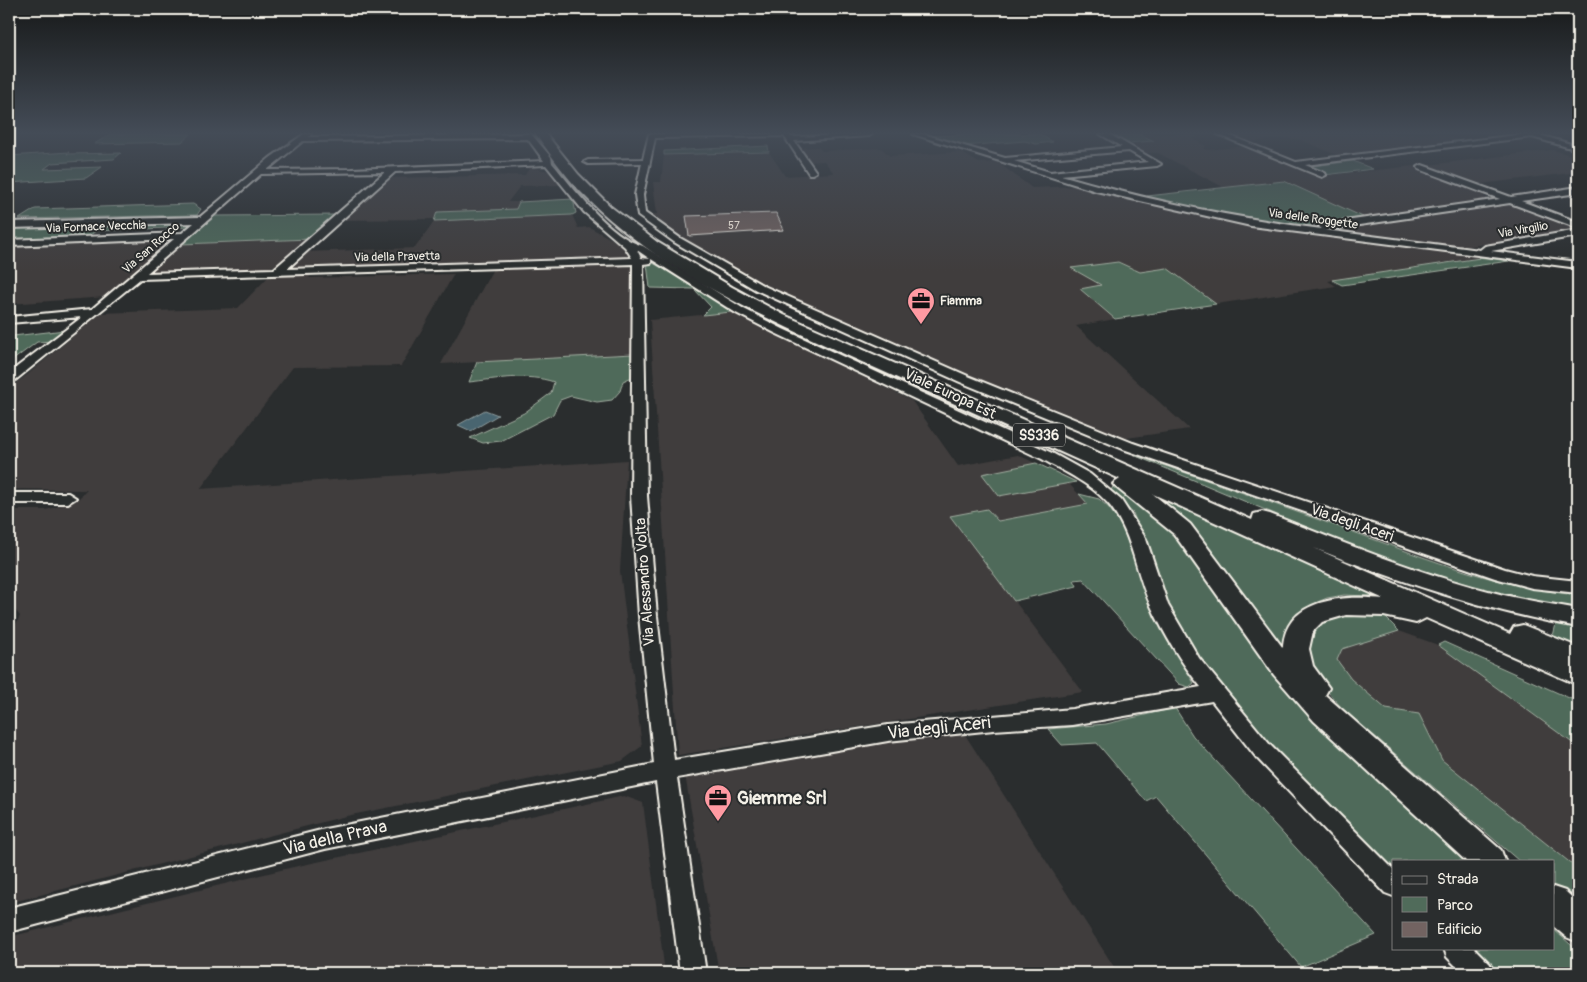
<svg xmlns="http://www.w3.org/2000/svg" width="1587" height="982" font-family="Pangolin,sans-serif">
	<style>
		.built { fill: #403d3d }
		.green { fill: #506b5a; stroke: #a2aea1 }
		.water { fill: #4a656f; stroke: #8e9d9f }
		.building { fill: #726361; stroke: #f4f1e8 }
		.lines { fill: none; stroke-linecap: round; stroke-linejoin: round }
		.minor-casing { stroke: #f4f1e8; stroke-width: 4 }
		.highway-casing { stroke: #f4f1e8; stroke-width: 4 }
		.minor { fill: #2a2d2e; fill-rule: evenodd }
		.highway { fill: #2a2d2e; fill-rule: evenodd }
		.labels { text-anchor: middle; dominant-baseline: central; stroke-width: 4; stroke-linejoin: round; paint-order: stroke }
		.far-number-label { font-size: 11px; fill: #d4cec6 }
		.far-street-label { font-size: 12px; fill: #f4f1e8; stroke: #2a2d2e }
		.far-poi-label { font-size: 12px; font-weight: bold; fill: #f4f1e8; stroke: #2a2d2e; text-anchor: start }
		.shield { fill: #2a2d2e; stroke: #b7b6b0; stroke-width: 1 }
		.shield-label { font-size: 14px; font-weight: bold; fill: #f4f1e8 }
		.street-label { font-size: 15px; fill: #f4f1e8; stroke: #2a2d2e }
		.near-street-label { font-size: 18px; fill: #f4f1e8; stroke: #2a2d2e }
		.near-poi-label { font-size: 18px; font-weight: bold; fill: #f4f1e8; stroke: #2a2d2e; text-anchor: start }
	</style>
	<rect width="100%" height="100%" fill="#2a2d2e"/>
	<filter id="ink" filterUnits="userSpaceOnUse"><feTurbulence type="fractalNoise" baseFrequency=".02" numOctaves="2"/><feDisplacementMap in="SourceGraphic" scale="10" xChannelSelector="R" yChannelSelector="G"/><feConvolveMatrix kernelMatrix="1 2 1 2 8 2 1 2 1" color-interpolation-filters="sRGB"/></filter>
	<g filter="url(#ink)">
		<path class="built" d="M1139,134H1191L1198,137L1191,138L1206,146L1204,149L1208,150L1246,146L1322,176L1414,166L1493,195L1483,196L1490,200L1363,217L1284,181L1225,188L1158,153H1146L1130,143L1153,141Z
			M1226,134H1440L1465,142L1339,156L1301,140L1287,138L1248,142Z
			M818,147L822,151L881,148L890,156L960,152L979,163L997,162L1032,188L1077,186L1165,208L1252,225L1474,254L1480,258L1328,281L1336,286L1216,304L1167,268L1140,272L1118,262L1072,268L1102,286L1080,289L1115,319L1076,326L1189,429L1120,439L813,310L749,278L667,230L648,215L657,214L653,182H661L664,155L769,152L785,176L834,173L824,161L809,162L798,148Z
			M1553,150L1578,157V172L1481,184L1428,165Z
			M530,167L549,171L561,185L520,186L508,202H519L516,209L437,212L434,219L339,220L388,178L525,175Z
			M1515,202L1578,226V229L1460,248L1330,232V230Z
			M572,215L578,228L589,227L619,243L628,254L627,260L288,270L287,268L304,252L415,248L434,221Z
			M169,238L172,240L106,297L9,304V244Z
			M310,239L281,263L265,270L150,271L182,244Z
			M624,266L631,267L633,354L441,364L493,269Z
			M312,274L309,278L454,274L401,366L293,367L200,489L627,460L620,571L642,746L622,761L346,816L9,903V638L20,616L9,603V510H46L76,501L87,490L9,489V388L27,375L101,313L238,308L269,276Z
			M731,312L912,401L958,466L1018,455L1076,482L1070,485L1088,504L998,521L987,509L951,516L1083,692L678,755L650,320Z
			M1399,631L1438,645L1578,747V869L1442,760L1419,714L1386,709L1351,679L1336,660L1342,649Z
			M962,730L1118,973H719L685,775Z
			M624,796L643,803L665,973H9V937L289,868Z"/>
		<path class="green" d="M111,134H191L182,142L94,144Z
			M974,134H1039L1053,142L1036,144L1025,141L963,146L933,136Z
			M1109,134H1139L1154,141L1127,143Z
			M768,146L769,152L664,155V151Z
			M69,152L67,154L121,153L114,159L52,163L44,169L102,167L86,178L9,183V156Z
			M1353,161L1373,169L1325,175L1305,167Z
			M1284,181L1363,217L1298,227L1281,225L1148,199L1147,196Z
			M573,199L576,213L572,215L434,221L437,212L516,209L519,202Z
			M193,204L201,209L197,215L19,219L35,209Z
			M336,215L310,239L182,244L215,216Z
			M194,223L190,227L96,231L87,237L9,240V233L14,227Z
			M1478,257L1509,261L1342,285L1332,280L1480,258Z
			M1118,262L1140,272L1167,268L1216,304L1115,319L1080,289L1101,285L1071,268Z
			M653,263L715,298L731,312L703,315L711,307L694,289L650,288L647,264Z
			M65,330L53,341L37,342L9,363V340L13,336Z
			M633,354L632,377L623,381L620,391L612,400L597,402L571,396L560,400L553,414L501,441L483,443L470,438L524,413L551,393L554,382C527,373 497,379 469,382L477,362Z
			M1136,456C1211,481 1285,508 1359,534C1430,560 1503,588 1578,595V612L1505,600L1402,567Z
			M1036,463L1076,482L999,496L982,474Z
			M1114,485L1161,519L1477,861H1393V867L1256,730L1210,676L1169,610L1133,513L1110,492Z
			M1147,490L1389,597L1344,595L1327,598L1313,604L1289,623L1280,650Z
			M1079,494L1099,499L1109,508L1122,526L1154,617L1194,683L1189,687L1179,684L1083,579L1074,580L1077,586L1014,601L950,516L987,509L998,521L1088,504Z
			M1361,613H1381L1399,631L1342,649L1337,660L1351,679L1386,709L1419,714L1442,760L1578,869V912L1553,891V861H1519L1341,707C1324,687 1282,645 1319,623C1331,616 1349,615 1361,613Z
			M1556,624L1578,628V647L1553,636Z
			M1444,642L1578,702V747L1438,645Z
			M1175,708L1193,736L1376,935L1301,967L1156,796L1146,801L1097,743L1062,745L1048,729L1106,724Z
			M1553,929L1578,951V973H1500L1475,948H1553Z"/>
		<path class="water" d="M485,410L498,415L471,431L458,425Z"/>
		<path class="building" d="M776,213L784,230L689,236L686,216Z"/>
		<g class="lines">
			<g class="minor-casing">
				<path id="minor" d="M304,134H311L309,137L531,134L551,157L552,163C574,189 610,237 643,246L744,309L783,329L1052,453L1090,474L1121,500L1146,539L1168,605L1199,658L1270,745L1393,869V896L1385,893L1256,757L1212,701L1072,725L994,730L888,741L677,778L706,973H680L656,782L325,849L9,932V908L325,829L654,764L639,616L631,496L633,264L140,279L13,382L9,383V373L82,317L9,323V317L92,309L174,239L9,246V240L182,233L194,223L9,228V222L200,217L270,158ZM528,139L544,161L352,169L267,170L303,141ZM546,165L584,212L625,247L632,258L287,269L395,172ZM385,172L274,269L147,273L261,174ZM637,250L650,259L641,258ZM651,259L736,313L775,333L1042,459C1065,472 1094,485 1111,507C1134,538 1135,572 1151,606C1164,634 1181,663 1201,687L1072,709L888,725L674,760L657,616L647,496L643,264L651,263Z
					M649,134H789L791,137L872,134L869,136L794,141L816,172L812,174H809L784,136L655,138L643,195L645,213L680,238L764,286L968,376L1133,443L1505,569L1532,576L1578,581V593L1532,588L1495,578L1123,449L960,382L756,290L674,242L638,216L635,195L642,163L588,164L584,162L588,160L643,159Z
					M913,134H923L1005,158L1122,147L1100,134H1109L1161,164L1157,166L1061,175C1146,200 1234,218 1322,229L1319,227L1324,224L1500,199L1419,169L1418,167L1422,165L1511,197L1578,187V193L1521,201L1578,222V228L1510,203L1325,230L1480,250L1485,246L1578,230V236L1491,251L1578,262V268L1251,226L1096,191ZM1129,151L1148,162L1050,172L1014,161Z
					M1217,134H1226L1296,162L1525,134H1536L1578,146V150L1532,137L1305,165L1325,173L1326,175L1322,177Z
					M9,493H68L76,498L68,503H9Z
					M1444,948H1474L1490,964L1494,973H1463L1447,957Z"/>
			</g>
			<g class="highway-casing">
				<path id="highway" d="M536,134H546L578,174L611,207L657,242L732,287L784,315L1252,520L1254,514L1262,512L1270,514C1344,543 1419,574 1496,593C1523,600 1551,604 1578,609V627C1486,611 1400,582 1314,548L1510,634L1514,627L1523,625L1578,647V685L1426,618L1416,623L1384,616L1346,615L1322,622L1313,631L1309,649L1313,666L1329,688L1325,695L1501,850L1505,861H1466L1314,721L1274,675L1174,534L1117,488L1113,484L1120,479C1041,443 962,407 882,371C777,323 662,276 580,191C563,173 550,154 536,134ZM1153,494L1384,599C1346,595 1285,597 1283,648L1190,524Z
					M1553,887L1565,891L1578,903V942L1566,937L1553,926Z"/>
			</g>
			<use href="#minor" class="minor"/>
			<use href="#highway" class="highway"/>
		</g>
	</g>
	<linearGradient id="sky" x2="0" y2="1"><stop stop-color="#171919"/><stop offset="0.49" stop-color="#444c57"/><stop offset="1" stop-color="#444c57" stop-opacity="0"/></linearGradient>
	<rect width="1587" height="271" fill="url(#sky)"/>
	<defs>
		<g id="office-pin" transform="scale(1.4375)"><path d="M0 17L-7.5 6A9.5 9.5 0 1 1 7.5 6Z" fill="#ff9aa2" stroke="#2a2d2e"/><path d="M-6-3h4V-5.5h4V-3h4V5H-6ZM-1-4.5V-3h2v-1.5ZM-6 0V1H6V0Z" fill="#111"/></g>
	</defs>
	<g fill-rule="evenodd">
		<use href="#office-pin" x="921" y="301"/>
		<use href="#office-pin" x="718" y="798"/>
	</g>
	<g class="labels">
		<g class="far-number-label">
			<text x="734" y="225">57</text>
		</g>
		<g class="far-street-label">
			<text transform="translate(1313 219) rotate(8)">Via delle Roggette</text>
			<text transform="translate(96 227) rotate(-2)">Via Fornace Vecchia</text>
			<text transform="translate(1523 230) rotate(-10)">Via Virgilio</text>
			<text transform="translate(151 248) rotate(-41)">Via San Rocco</text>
			<text transform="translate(397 257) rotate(-1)">Via della Pravetta</text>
		</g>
		<g class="far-poi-label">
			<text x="940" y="301">Fiamma</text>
		</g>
		<rect class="shield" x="1013" y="423.5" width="52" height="23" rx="4"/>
		<g class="shield-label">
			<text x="1039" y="435">SS336</text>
		</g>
		<g class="street-label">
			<text transform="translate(950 394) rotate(25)">Viale Europa Est</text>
			<text transform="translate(1352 523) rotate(19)">Via degli Aceri</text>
			<text transform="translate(645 582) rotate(-94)">Via Alessandro Volta</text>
		</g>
		<g class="near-street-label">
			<text transform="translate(939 728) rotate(-6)">Via degli Aceri</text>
			<text transform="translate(335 838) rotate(-13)">Via della Prava</text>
		</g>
		<g class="near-poi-label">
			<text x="737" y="798">Giemme Srl</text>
		</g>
	</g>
	<rect width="1587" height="982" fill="none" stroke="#2a2d2e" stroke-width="30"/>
	<rect x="15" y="15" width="1557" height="952" fill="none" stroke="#f4f1e8" stroke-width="2" filter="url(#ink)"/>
	<rect x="1392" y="860" width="162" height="90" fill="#2a2d2e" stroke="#7b7b78"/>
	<rect x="1402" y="876" width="25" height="8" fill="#2a2d2e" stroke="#7b7b78"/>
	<text x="1437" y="884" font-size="15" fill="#f4f1e8">Strada</text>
	<rect x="1402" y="897" width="25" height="15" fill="#506b5a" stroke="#7b7b78"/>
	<text x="1437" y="910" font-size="15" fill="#f4f1e8">Parco</text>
	<rect x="1402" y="922" width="25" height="15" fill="#726361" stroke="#7b7b78"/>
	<text x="1437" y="934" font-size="15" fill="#f4f1e8">Edificio</text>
</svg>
